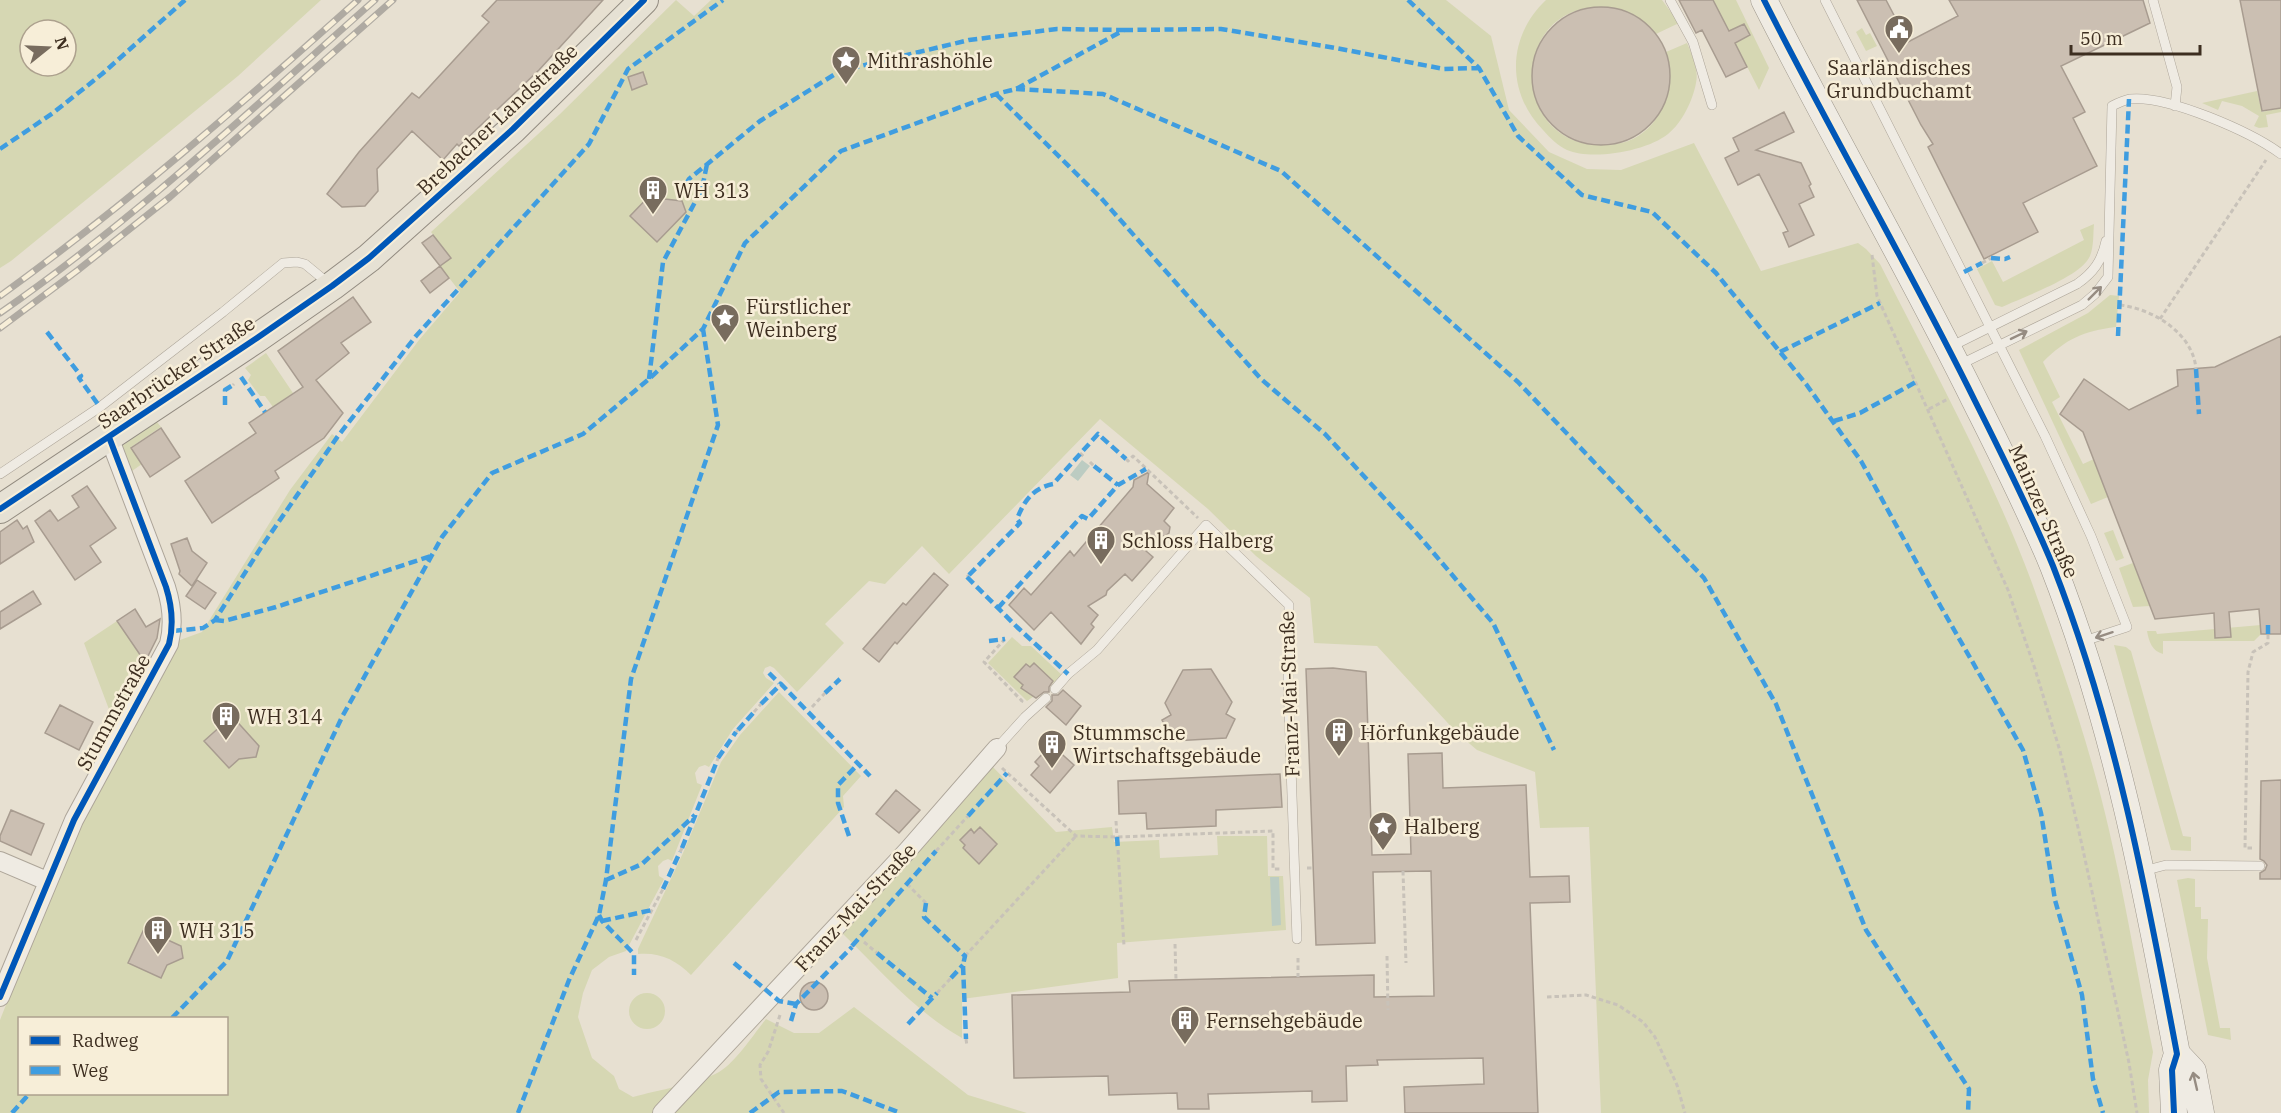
<svg xmlns="http://www.w3.org/2000/svg" width="2281" height="1113" font-family="'IBM Plex Serif',serif">
	<style>
		.green { fill: #d6d7b3; fill-rule: evenodd }
		.water { fill: #bcccc2 }
		.building { fill: #cbbfb2; stroke: #a89c90; stroke-width: 1.5 }
		.lines { fill: none; stroke-linecap: round; stroke-linejoin: round }
		.lane-casing { stroke: #ada599; stroke-width: 10 }
		.street-casing { stroke: #ada599; stroke-width: 20 }
		.secondary-casing { stroke: #9c958a; stroke-width: 27 }
		.primary-casing { stroke: #928b80; stroke-width: 30 }
		.path { stroke: #c8c2b9; stroke-width: 3; stroke-dasharray: 4.5 3; stroke-linecap: butt }
		.lane { stroke: #efebe3; stroke-width: 9 }
		.street { stroke: #efebe3; stroke-width: 18 }
		.secondary { stroke: #efebe3; stroke-width: 26 }
		.primary { stroke: #e6e1d4; stroke-width: 28 }
		.rail-casing { stroke: #afaaa2; stroke-width: 7 }
		.rail { stroke: #f7eed8; stroke-width: 4.5; stroke-dasharray: 14; stroke-linecap: butt }
		.quiet { stroke: #3f9de0; stroke-width: 4.5; stroke-dasharray: 9 4.5; stroke-linecap: butt }
		.cycleway-casing { stroke: #f7eed8; stroke-width: 10 }
		.cycleway { stroke: #0057b8; stroke-width: 6 }
		.oneway { stroke: #968c82 }
		.labels { text-anchor: middle; dominant-baseline: central; stroke-width: 5; stroke-linejoin: round; paint-order: stroke }
		.poi-label { font-size: 20px; fill: #3d2e20; stroke: #f7eed8; text-anchor: start }
		.street-label { font-size: 20px; fill: #3d2e20; stroke: #f7eed8 }
	</style>
	<rect width="100%" height="100%" fill="#e7e0d1"/>
	<path class="green" d="M0,0H321L238,76L11,261L0,268ZM30,30H66V66H30Z
		M676,0L694,16L711,0H1446L1491,36L1509,110L1549,152L1587,169L1621,170L1694,143L1761,271L1858,243L1866,249L1880,264C1933,369 1991,473 2032,583C2061,664 2090,746 2109,830C2126,903 2138,978 2153,1052L2148,1080L2149,1113H1601L1589,827L1540,828L1535,772L1477,750L1457,733L1377,646L1314,643L1310,598L1256,556L1208,509L1100,419L949,574L922,546L885,584L869,581L825,624L844,643L797,692L774,668L770,666L765,668L763,673L766,678L774,683L733,729L709,767L705,765L699,767L695,773L697,783L702,785L672,861L668,859L663,861L658,866L659,876L664,879L626,951L609,957L592,970L583,993L578,1017L592,1058L614,1076L619,1089L633,1097C658,1090 697,1084 719,1072C736,1062 753,1035 766,1019L794,1033H819L854,1007L968,1095L1027,1113H0V1020L54,883L82,824L180,640L202,632L290,490L332,434L342,442L419,340L460,292L440,266L451,258L431,232L560,114ZM20,1018H226V1094H20Z
		M1546,0H1662L1679,23L1656,34C1641,17 1623,7 1601,7C1505,6 1509,159 1616,144C1659,138 1677,89 1666,52L1687,43C1692,55 1699,70 1696,83C1693,100 1682,123 1668,134C1647,151 1592,161 1567,150C1558,146 1550,138 1543,130C1506,92 1507,37 1546,0Z
		M1713,0H1736L1769,68L1759,90Z
		M1862,28L1866,35L1870,33L1877,46L1866,51L1856,32Z
		M2257,91L2262,112L2281,108V112L2266,115L2268,127L2259,128L2254,126L2259,116L2242,106L2222,101L2218,110L2202,103Z
		M2094,224C2093,234 2094,246 2090,256C2081,277 2023,297 2002,307L1995,305L1977,269L1992,261L2003,282L2084,240L2080,230Z
		M2110,295L2119,296L2116,327C2083,331 2066,339 2043,362L2060,397L2052,402L2083,464L2094,459L2108,497L2091,504L2019,350L2088,313Z
		M266,353L293,393L273,407L265,396H260L248,380L251,375L245,368Z
		M157,422L161,427L131,447L142,464L132,471L122,446Z
		M2113,530L2124,558L2116,561L2104,533Z
		M2133,563L2150,606L2133,607L2119,568Z
		M117,621L145,662L115,721L113,720L84,643Z
		M2261,625V634L2254,641H2163V654C2152,651 2149,642 2147,631H2156L2157,634Z
		M1012,637L1022,646H1031L1063,676L1027,701L988,663Z
		M2114,645L2126,647L2131,651L2183,836L2191,837V851L2171,850Z
		M779,692L861,776L843,796L844,807L691,975C676,960 660,952 638,954V949L683,853L721,762L740,735Z
		M990,764L1056,832L1112,827L1114,842L1159,840L1160,858L1218,855L1217,836H1267L1268,876H1283L1286,930L1117,943L1118,978L962,999V1038C917,1013 880,970 843,934Z
		M2188,878L2195,879V907H2201V919H2208L2207,958L2220,1028H2230L2231,1040L2208,1035L2177,880Z
		M629 1011a18 18 0 1 1 36 0a18 18 0 1 1-36 0Z"/>
	<path class="water" d="M1082,460L1090,466L1078,481L1070,475Z
		M1270,877H1279L1281,925L1272,926Z"/>
	<path class="building" d="M497,0H603L539,70L459,146L457,144L443,160L412,131L377,169L378,191L365,206L342,207L327,194L359,152L412,93L419,98L489,22L482,16Z
		M1679,0H1713L1729,31L1744,24L1750,35L1735,43L1747,67L1726,77L1702,30L1696,33Z
		M1857,0H1886L1908,42L1958,16L1949,0H2143L2150,23L2061,66L2085,112L2073,118L2097,166L2023,203L2038,232L1984,259L1928,147L1933,144L1921,125Z
		M2240,0H2281V108L2262,111Z
		M1532 76a69 69 0 1 1 138 0a69 69 0 1 1-138 0Z
		M643,72L647,84L632,90L628,77Z
		M1784,112L1794,132L1756,150L1801,163L1811,184L1809,186L1814,197L1799,204L1814,235L1789,247L1783,233L1788,231L1759,174L1738,185L1725,158L1739,151L1733,138Z
		M655,190L665,199L682,201L686,212L657,242L630,216Z
		M433,235L451,258L440,266L422,243Z
		M440,266L449,278L430,293L421,281Z
		M353,297L371,322L341,343L349,353L316,380L343,413L324,438L275,471L279,478L212,523L185,481L256,433L249,423L303,387L278,351Z
		M2281,336V634H2261L2259,609L2229,612L2231,637L2215,638L2214,613L2155,619L2083,432L2060,414L2084,379L2129,410L2178,386L2177,370L2215,367Z
		M161,428L180,457L150,477L131,448Z
		M1149,472L1147,484L1174,508L1164,521L1170,527L1169,533L1165,536H1158L1146,551L1153,557L1132,581L1125,574L1107,591L1106,595L1088,606L1098,615L1091,624L1094,627L1081,644L1051,612L1034,630L1009,605L1024,588L1031,595L1070,551L1074,556L1133,487L1134,480Z
		M87,486L116,528L90,546L101,562L75,580L35,521L50,510L58,521L79,507L72,496Z
		M17,520L23,529L27,526L34,542L0,564V532Z
		M187,538L192,551L207,563L192,586L179,574L180,571L171,544Z
		M934,573L948,585L897,644L895,642L879,662L863,649L903,603L906,605Z
		M197,580L216,593L205,609L186,596Z
		M33,591L41,604L0,629V612Z
		M135,609L146,627L160,619L157,638L145,662L117,621Z
		M1034,663L1053,681L1049,687V692H1044L1036,698L1021,688L1023,685L1014,677L1026,664L1030,667Z
		M1333,668L1366,672L1372,855L1411,854L1408,754L1442,753L1443,788L1526,785L1530,877L1569,876L1570,902L1530,903L1538,1113H1405L1404,1087L1484,1084L1483,1058L1377,1060L1378,1065L1346,1066L1347,1101L1312,1102V1091L1208,1094L1209,1109H1178L1177,1093L1109,1095L1108,1076L1014,1078L1012,995L1130,992L1129,981L1374,975V997L1434,996L1431,871L1373,872L1375,943L1316,945L1306,669Z
		M1211,669L1232,702L1226,714L1235,719L1226,738L1173,741L1162,720L1171,715L1165,703L1183,670Z
		M1063,690L1081,706L1066,725L1046,707L1052,701V695H1058Z
		M60,705L93,722L79,750L45,733Z
		M232,716L259,746L256,757L239,759L229,768L204,741Z
		M1055,748L1074,765L1050,793L1031,775L1039,766L1035,762L1046,750L1049,754Z
		M1280,774L1282,807L1216,810V826L1147,829L1146,813L1119,814L1118,781Z
		M2281,780V879H2260V873L2265,870L2267,865L2264,861L2260,859L2261,781Z
		M896,790L920,810L899,833L876,814Z
		M11,810L44,824L31,855L0,841V836Z
		M980,827L997,844L979,864L963,848L965,845L960,840L971,829L974,833Z
		M144,929L181,946L183,958L167,965L161,978L128,963Z
		M800 996a14 14 0 1 1 28 0a14 14 0 1 1-28 0Z"/>
	<g class="lines">
		<g class="lane-casing">
			<path id="lane" d="M1670,0L1693,42L1712,105
				M1825,0L2045,436L2091,536L2127,627L2081,642
				M2153,0L2177,87L2175,106
				M1950,347L2077,284C2093,273 2102,261 2106,241
				M1959,365L2082,305L2095,294L2108,277L2112,106C2118,103 2124,100 2130,99C2168,95 2251,132 2281,154
				M0,474L100,407L223,312L283,263L297,262L305,264L328,283
				M1055,689L1068,674L1097,650L1206,525L1289,605L1288,681L1297,939
				M997,748L1025,717L1046,698
				M2143,871L2166,865L2260,866"/>
		</g>
		<g class="street-casing">
			<path id="street" d="M0,861L47,881
				M0,997L74,820L169,644C174,624 172,606 166,587L109,437
				M662,1113L908,850L997,748"/>
		</g>
		<g class="secondary-casing">
			<path id="secondary" d="M1764,0C1832,135 1908,265 1975,401C2002,455 2030,510 2053,566C2115,724 2146,889 2177,1054L2172,1070L2174,1113
				M2177,1054L2193,1071L2201,1113"/>
		</g>
		<g class="primary-casing">
			<path id="primary" d="M0,509L257,338L332,286L369,258L513,129L644,0"/>
		</g>
		<path class="path" d="M1872,255L1877,296L2008,590L2035,669L2060,751L2080,836L2129,1063L2137,1113
			M1982,263L1991,258
			M2120,305C2153,309 2193,333 2196,369
			M2160,319L2266,160
			M233,385L234,384
			M1929,409L1948,399
			M1080,453L1085,458
			M1126,459L1128,461L1133,456L1198,518
			M1090,462L1094,466
			M967,577L969,575
			M1005,639L984,662L1022,701L1021,703
			M779,683L781,684
			M812,707L825,693
			M754,712L761,704
			M736,732L738,730
			M717,761L718,758
			M1002,768L1076,836L1117,837L1273,831V869H1282
			M1116,821L1117,837
			M2252,848H2245L2248,672L2253,652L2268,643V634
			M1118,850L1124,946
			M936,851L968,816
			M680,852L682,848
			M1307,868H1314
			M1403,871L1406,963
			M907,884L926,903
			M636,940L663,889
			M864,942L877,953
			M1175,944L1176,980
			M852,947V946
			M965,956L1076,836
			M1387,956L1388,1010
			M1298,958V977
			M937,993L951,978
			M1547,997L1586,995L1618,1005L1643,1022L1655,1037L1677,1085L1685,1113
			M780,1015L768,1052L760,1065L761,1079L784,1113
			M966,1039L967,1046"/>
		<use href="#lane" class="lane"/>
		<use href="#street" class="street"/>
		<use href="#secondary" class="secondary"/>
		<use href="#primary" class="primary"/>
		<g class="rail-casing">
			<path id="rail" d="M0,296C126,205 243,103 358,0
				M0,313C133,221 254,107 375,0
				M0,328L78,270L170,197L393,0"/>
		</g>
		<use href="#rail" class="rail"/>
		<path class="quiet" d="M1408,0L1479,68L1518,136L1582,195L1652,212L1716,273L1806,384L1861,461L1941,607L2023,750L2041,813L2055,900L2082,995L2093,1079L2103,1113
			M1124,30L1221,29L1336,48L1444,69L1479,68
			M1016,89L1103,94L1281,171L1518,382L1704,578L1776,704L1866,930L1969,1089L1968,1113
			M996,94L1101,198L1261,379L1325,434L1420,537L1493,623L1554,750
			M0,149L53,113L102,74L185,0
			M1991,258L2005,259L2010,257
			M1964,272L1982,263
			M47,332L81,376L79,378L100,407
			M2118,336L2129,99
			M1780,352L1880,303
			M2196,369L2199,414
			M241,377L265,412
			M649,379L663,262L702,189L707,164
			M225,405V390L233,385
			M1834,421L1860,413L1916,382
			M1094,466L1118,485
			M969,575L1020,523L1017,519C1024,501 1033,488 1053,484L1098,434L1126,459
			M967,577L1017,627L1068,674
			M998,608L1082,516L1088,519L1118,485L1146,469
			M215,620L224,621L276,607L431,556
			M173,631L203,628L215,620L262,546L338,436L416,336L589,144L628,69L723,0
			M2268,634V625
			M989,641L1005,639
			M769,673L779,683
			M825,693L840,679
			M761,704L781,684L870,776
			M738,730L754,712
			M718,758L736,732
			M968,816L1007,773
			M849,836L838,803V785L859,763
			M1117,837L1118,850
			M682,848L717,761
			M606,880L642,864L695,815
			M663,889L680,852
			M926,903L924,917L965,956L963,965L966,1039
			M599,915L602,921L634,954V975
			M602,921L652,910
			M852,946L936,851
			M877,953L932,998
			M734,963L779,1001L796,1004
			M951,978L963,965
			M172,1018L227,961L342,717L442,537L492,473L583,434L649,379L703,329L745,243L841,151L996,94L1016,89L1124,30L1057,29L969,40L840,71L760,121L689,179L677,199
			M791,1021L796,1004L852,947
			M908,1024L937,993
			M12,1113L29,1094
			M518,1113L569,980L599,915L606,880L631,679L718,425L703,329
			M750,1113L779,1092L842,1091L901,1113"/>
		<g class="cycleway-casing">
			<path id="cycleway" d="M1764,0C1832,135 1908,265 1975,401C2002,455 2030,510 2053,566C2115,724 2146,889 2177,1054L2172,1070L2174,1113
				M0,509L257,338L332,286L369,258L513,129L644,0
				M0,997L74,820L169,644C174,624 172,606 166,587L109,437"/>
		</g>
		<use href="#cycleway" class="cycleway"/>
	</g>
	<defs><path id="oneway-shaft" d="M-6 0H5M1.5-3L5.5 0L1.5 3" fill="none" stroke-width="1.6" stroke-linecap="round" stroke-linejoin="round" transform="scale(1.5)"/></defs>
	<g class="oneway">
		<use href="#oneway-shaft" transform="translate(2095 293) rotate(-45)"/>
		<use href="#oneway-shaft" transform="translate(2019 335) rotate(-26)"/>
		<use href="#oneway-shaft" transform="translate(2104 635) rotate(162)"/>
		<use href="#oneway-shaft" transform="translate(2195 1081) rotate(-103)"/>
	</g>
	<defs>
		<g id="civic-pin" transform="scale(1.5)"><path d="M0 17L-7.5 6A9.5 9.5 0 1 1 7.5 6Z" fill="#786c5e" stroke="#f7eed8"/><path d="M-.6-6.5H3V-4.5H.6V-3L4-1V1h2V6H-6V1h2V-1L-.6-3ZM-1.2 2.5V6h2.4V2.5Z" fill="#fff"/></g>
		<g id="sight-pin" transform="scale(1.5)"><path d="M0 17L-7.5 6A9.5 9.5 0 1 1 7.5 6Z" fill="#786c5e" stroke="#f7eed8"/><path d="M0-6L1.8-2.2L6-1.7L2.9 1.2L3.7 5.4L0 3.3L-3.7 5.4L-2.9 1.2L-6-1.7L-1.8-2.2Z" fill="#fff"/></g>
		<g id="building-pin" transform="scale(1.5)"><path d="M0 17L-7.5 6A9.5 9.5 0 1 1 7.5 6Z" fill="#786c5e" stroke="#f7eed8"/><path d="M-4-6H4V6H1V3H-1V6H-4ZM-2.5-4.3h1.7v1.8h-1.7ZM.8-4.3h1.7v1.8H.8ZM-2.5-1h1.7V.8h-1.7ZM.8-1h1.7V.8H.8Z" fill="#fff"/></g>
	</defs>
	<g fill-rule="evenodd">
		<use href="#civic-pin" x="1899" y="29"/>
		<use href="#sight-pin" x="846" y="60"/>
		<use href="#building-pin" x="653" y="190"/>
		<use href="#sight-pin" x="725" y="318"/>
		<use href="#building-pin" x="1101" y="540"/>
		<use href="#building-pin" x="226" y="716"/>
		<use href="#building-pin" x="1339" y="732"/>
		<use href="#building-pin" x="1052" y="744"/>
		<use href="#sight-pin" x="1383" y="826"/>
		<use href="#building-pin" x="158" y="930"/>
		<use href="#building-pin" x="1185" y="1020"/>
	</g>
	<g class="labels">
		<g class="poi-label">
			<text x="867" y="60">Mithrashöhle</text>
			<text x="1899" y="67" text-anchor="middle">Saarländisches<tspan x="1899" dy="23">Grundbuchamt</tspan></text>
			<text x="674" y="190">WH 313</text>
			<text x="746" y="306">Fürstlicher<tspan x="746" dy="23">Weinberg</tspan></text>
			<text x="1122" y="540">Schloss Halberg</text>
			<text x="247" y="716">WH 314</text>
			<text x="1073" y="732">Stummsche<tspan x="1073" dy="23">Wirtschaftsgebäude</tspan></text>
			<text x="1360" y="732">Hörfunkgebäude</text>
			<text x="1404" y="826">Halberg</text>
			<text x="179" y="930">WH 315</text>
			<text x="1206" y="1020">Fernsehgebäude</text>
		</g>
		<g class="street-label">
			<text transform="translate(497 119) rotate(-43)">Brebacher Landstraße</text>
			<text transform="translate(176 372) rotate(-34)">Saarbrücker Straße</text>
			<text transform="translate(2044 511) rotate(66)">Mainzer Straße</text>
			<text transform="translate(1289 694) rotate(-92)">Franz-Mai-Straße</text>
			<text transform="translate(113 712) rotate(-61)">Stummstraße</text>
			<text transform="translate(855 907) rotate(-47)">Franz-Mai-Straße</text>
		</g>
	</g>
	<rect x="18" y="1017" width="210" height="78" fill="#f7eed8" stroke="#ada18e" stroke-width="1.5"/>
	<rect x="30" y="1036" width="30" height="9" fill="#0057b8" stroke="#ada18e" stroke-width="1.5"/>
	<text x="72" y="1047" font-size="18" fill="#3d2e20">Radweg</text>
	<rect x="30" y="1066" width="30" height="9" fill="#3f9de0" stroke="#ada18e" stroke-width="1.5"/>
	<text x="72" y="1077" font-size="18" fill="#3d2e20">Weg</text>
	<g transform="translate(48 48) rotate(72)"><circle r="28" fill="#f7eed8" stroke="#ada18e" stroke-width="1.5"/>
	<path d="M0-4.5L10 22L0 15L-10 22Z" fill="#786c5e"/>
	<text y="-9" font-size="16" font-weight="bold" text-anchor="middle" fill="#3d2e20">N</text>
	</g>
	<path d="M2071 45v9h129v-9" fill="none" stroke="#3d2e20" stroke-width="3"/>
	<text x="2080" y="45" font-size="18" fill="#3d2e20" stroke="#f7eed8" stroke-width="4.5" paint-order="stroke">50 m</text>
</svg>
